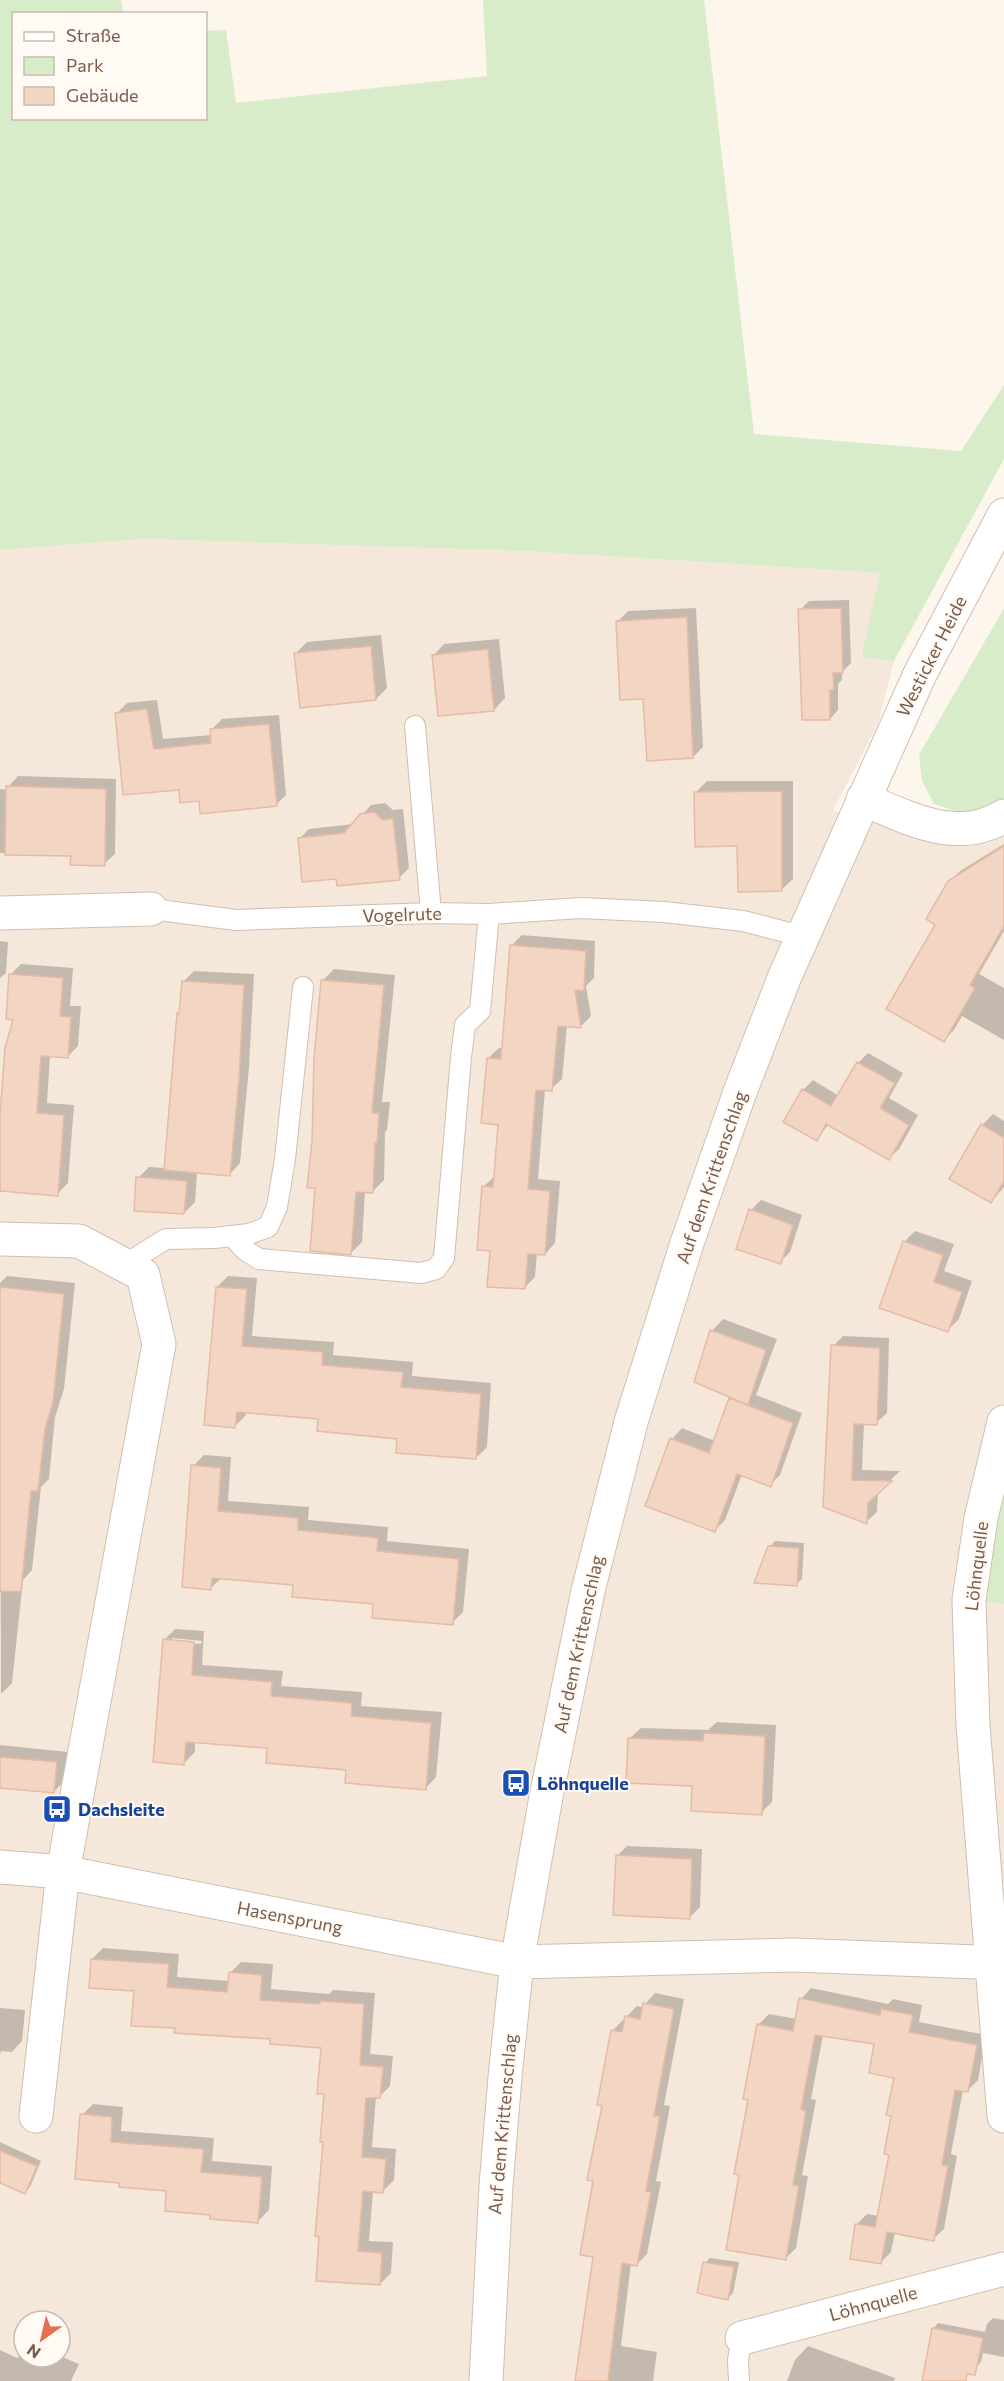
<svg xmlns="http://www.w3.org/2000/svg" width="1004" height="2381" font-family="Commissioner,sans-serif">
	<style>
		.residential { fill: #f5e8da; fill-rule: evenodd }
		.green { fill: #d8ecc9 }
		.shadow { fill: #0003; fill-rule: evenodd }
		.building { fill: #f3d5c3; stroke: #e6bba3; stroke-width: 1.5 }
		.lines { fill: none; stroke-linecap: round; stroke-linejoin: round }
		.service-casing { stroke: #d1beb0; stroke-width: 22 }
		.minor-casing { stroke: #d1beb0; stroke-width: 35 }
		.tertiary-casing { stroke: #d1beb0; stroke-width: 35 }
		.service { stroke: #fff; stroke-width: 20 }
		.minor { stroke: #fff; stroke-width: 33 }
		.tertiary { stroke: #fff; stroke-width: 33 }
		.labels { text-anchor: middle; dominant-baseline: central; stroke-width: 4.5; stroke-linejoin: round; paint-order: stroke }
		.street-label { font-size: 18px; fill: #7a5c4d; stroke: #fffaf3 }
		.transit-label { font-size: 18px; font-weight: bold; fill: #164399; stroke: #fffaf3; text-anchor: start }
	</style>
	<rect width="100%" height="100%" fill="#fdf6ec"/>
	<path class="residential" d="M144,539L524,551L881,573L861,656L894,661L878,724L833,810L930,838L988,843L1004,832V1439L969,1600L1004,1604V2381H0V550ZM24,2321H60V2357H24Z"/>
	<path class="green" d="M0,0H121L123,13L14,14V118H206V31L226,30L236,103L487,76L483,0H704L754,434L961,451L1004,385V459L894,661L861,657L880,573L524,551L144,539L0,550Z
		M1004,608V798L974,817L934,804L922,781L919,755Z
		M1004,1466V1604L986,1602L987,1562Z"/>
	<path class="shadow" d="M849,600L851,663L842,672V680L838,684V710L830,719L800,610L809,601Z
		M696,608L703,747L693,757L618,621L628,611Z
		M381,635L387,688L376,699L295,654L307,642Z
		M499,639L505,698L494,710L433,656L444,644Z
		M157,700L163,739L212,735L211,730L222,719L279,715L286,795L276,805L200,799L180,788L116,714L127,703Z
		M18,776L116,779L115,854L104,864L72,855L0,853V789L8,790V787Z
		M707,781H793V879L781,890L739,845L695,793Z
		M385,803L393,810L403,809L409,868L399,878H337L299,839L309,829L354,824L371,805Z
		M1004,844V931L979,974L1004,988V1040L962,1016L954,1030L944,1040L937,924L949,882L960,871Z
		M522,935L595,941L594,978L586,986L591,1016L581,1026L567,1025L562,1079L551,1089H545L538,1179L560,1181L555,1243L545,1254L537,1253L535,1277L524,1288L491,1250L483,1187L495,1176L500,1123L488,1058L499,1048H504L511,946Z
		M0,941L8,942L6,973L0,978Z
		M21,964L73,968L70,1006H81L78,1046L68,1056L50,1055L47,1103L74,1105L68,1183L57,1194L0,1190V1113L6,1048L15,1018L10,975Z
		M334,969L395,975L382,1102H390L387,1130L385,1132L384,1180L372,1192L365,1191L362,1242L351,1253L316,1187L323,980Z
		M194,971L254,974L249,1067L240,1163L229,1175L197,1172L195,1202L184,1213L138,1178L149,1167L165,1168L178,1014L181,1011L183,982Z
		M868,1053L903,1073L889,1098L918,1115L899,1149L889,1158L829,1124L817,1139L803,1090L813,1080L839,1096L859,1062Z
		M993,1114L1004,1121V1187L991,1202L982,1125Z
		M761,1200L802,1215L790,1252L780,1262L751,1210Z
		M915,1231L954,1244L944,1271L972,1281L959,1319L948,1330L904,1242Z
		M7,1276L75,1283L64,1389L55,1417L49,1479L41,1487L32,1570L23,1580L12,1683L1,1694L0,1283Z
		M228,1276L257,1278L252,1336L334,1342L333,1355L413,1362L412,1376L491,1383L487,1447L476,1458L320,1417L246,1412V1415L235,1426L217,1287Z
		M723,1319L777,1339L756,1395L802,1413L780,1475L770,1485L742,1474L725,1520L715,1530L672,1439L682,1428L715,1441L732,1397L712,1331Z
		M843,1336L889,1338L887,1413L876,1423H864L862,1470L900,1471L878,1492L877,1512L866,1522L824,1506L833,1346Z
		M204,1455L231,1457L228,1501L309,1507L308,1520L388,1527L387,1541L469,1549L463,1612L452,1623L295,1583L222,1577L211,1588L193,1466Z
		M775,1541L804,1543L802,1579L796,1584L769,1547Z
		M175,1629L204,1631L202,1665L283,1671L281,1686L362,1692L361,1706L442,1712L436,1777L426,1788L268,1747L195,1741V1752L184,1763L164,1640ZM172,1638L202,1641L201,1644L172,1641Z
		M717,1722L776,1725L772,1802L761,1813L693,1785L629,1739L641,1728L708,1730Z
		M0,1745L68,1752L65,1780L54,1792L0,1787Z
		M627,1846L702,1849L700,1907L690,1917L617,1856Z
		M103,1948L179,1954L177,1977L229,1981L230,1973L241,1962L273,1964L271,1989L329,1994L333,1990L375,1993L370,2054L393,2056L390,2086L379,2097H376L372,2147L396,2149L394,2180L383,2191H373L369,2241L393,2242L391,2273L380,2284L317,2279L325,2141L323,2047L271,2038L176,2027L136,1989L92,1959Z
		M811,1988L888,2004L893,1999L922,2005L919,2022L986,2035L978,2080L967,2091L963,2090L951,2154L957,2156L944,2229L933,2239L895,2232L891,2252L881,2262L857,2224L867,2214L879,2216L891,2154L895,2077L876,2042L823,2035L811,2099L816,2100L802,2175L808,2176L796,2248L785,2259L740,2173L759,2024L769,2014L797,2019L801,1999Z
		M655,1993L684,1999L664,2105L670,2106L656,2181L661,2182L647,2254L637,2264L631,2263L621,2346L657,2352L653,2381H576L595,2256V2180L612,2031L623,2020L626,2021V2017L637,2006L644,2008L645,2004Z
		M0,2008L25,2010L22,2041L12,2052L1,2051L0,2055Z
		M93,2104L123,2107L121,2131L214,2138L212,2161L272,2166L269,2210L257,2222L212,2213L168,2189L121,2181L82,2115Z
		M0,2142L41,2161L30,2187L25,2192L0,2181Z
		M710,2258L739,2262L733,2293L728,2298L705,2263Z
		M993,2318L1004,2320V2357L983,2353L981,2362L976,2367L933,2329L938,2323L985,2332L987,2324Z
		M808,2346L895,2378L894,2381H787L795,2360Z
		M0,2350L17,2358L24,2351V2357L41,2358L60,2356L79,2364L71,2381H0Z"/>
	<path class="building" d="M841,608L843,673H833L834,690H830V720H802L798,609Z
		M687,617L693,758L647,761L643,699L620,700L616,621Z
		M371,646L376,700L300,708L294,653Z
		M488,649L494,711L438,716L432,655Z
		M147,709L154,749L211,743L210,729L269,724L277,806L200,814L199,801L180,803L179,790L123,795L115,713Z
		M6,786L106,789L105,866L70,865L71,856L5,855Z
		M782,791V891L738,892L737,846L695,847L694,792Z
		M374,812L383,820L393,818L400,880L337,886L336,879L302,882L298,838L344,833L360,814Z
		M1004,846V926L970,985L975,988L944,1042L886,1009L935,925L926,919L948,881Z
		M510,945L586,951L584,991L575,990L581,1028L558,1026L552,1091L536,1090L528,1189L550,1191L545,1255L528,1254L525,1289L487,1287L490,1251L477,1250L482,1186L493,1187L498,1125L481,1123L487,1058L501,1059Z
		M9,974L63,978L60,1016L71,1017L68,1058L41,1056L37,1113L64,1115L58,1196L0,1191V1115L5,1048L13,1020L6,1019Z
		M321,980L384,985L372,1113H379L377,1143H375L373,1193L356,1192L351,1255L310,1251L315,1188H307L312,1141L314,1059Z
		M182,981L244,985L239,1080L230,1176L164,1170L177,1013L179,1014Z
		M857,1062L895,1083L880,1108L909,1125L889,1160L826,1124L817,1141L783,1122L802,1089L831,1106Z
		M981,1124L1004,1138V1181L991,1203L949,1179Z
		M136,1177L187,1181L184,1214L134,1211Z
		M749,1209L793,1225L781,1264L736,1249Z
		M903,1241L943,1255L934,1282L962,1292L948,1332L879,1308Z
		M0,1287L64,1294L53,1402L45,1429L38,1491H31L21,1592L0,1591Z
		M216,1287L247,1289L242,1346L323,1352L322,1365L403,1372L401,1387L481,1394L476,1459L396,1453L397,1439L317,1431L318,1419L237,1412L235,1428L204,1425Z
		M710,1330L766,1350L748,1405L694,1382Z
		M831,1345L880,1348L877,1425L854,1424L852,1480L892,1481L868,1503L867,1524L823,1507Z
		M729,1398L793,1423L771,1487L737,1474L715,1532L645,1506L670,1438L709,1453Z
		M191,1465L221,1468L218,1511L298,1518V1530L378,1538L377,1551L459,1559L453,1625L372,1618L373,1604L292,1597L293,1585L212,1578L211,1590L182,1587Z
		M768,1546L799,1548L797,1586L754,1583Z
		M163,1639L194,1642L192,1675L272,1682L271,1696L352,1703L351,1716L431,1723L426,1790L345,1783L346,1770L266,1763L267,1748L186,1742L184,1765L153,1762Z
		M704,1733L765,1736L762,1815L691,1811L692,1786L626,1783L628,1738L703,1741Z
		M0,1757L57,1762L54,1793L0,1788Z
		M616,1855L692,1859L690,1919L613,1915Z
		M91,1959L169,1964L167,1987L227,1992L229,1972L262,1975L260,2000L320,2004V2001L364,2004L360,2065L383,2067L380,2098H366L362,2157L386,2159L383,2193L363,2191L358,2251L382,2253L380,2285L316,2281L319,2237L315,2236L323,2142H320L324,2094H317L321,2048L270,2044V2039L174,2033L175,2028L131,2026L134,1991L89,1988Z
		M799,1998L880,2015L881,2009L913,2015L909,2032L977,2045L968,2092L955,2090L942,2165L948,2166L934,2241L887,2232L881,2264L850,2259L855,2224L875,2227L889,2155L884,2154L891,2116L886,2115L894,2078L869,2073L874,2044L815,2035L801,2109L806,2111L793,2185L799,2186L786,2260L726,2250L739,2175L734,2174L748,2100L743,2099L757,2024L793,2031Z
		M643,2003L674,2009L654,2116H660L646,2191L651,2192L637,2266L622,2263L608,2381H575L593,2257L580,2255L593,2181L587,2180L602,2106L597,2105L611,2030L622,2032L625,2016L640,2019Z
		M80,2114L112,2117L111,2142L204,2149L201,2172L262,2177L258,2223L210,2219V2215L165,2211L166,2191L119,2187V2183L75,2179Z
		M0,2151L37,2166L25,2194L0,2183Z
		M703,2262L734,2267L728,2300L697,2293Z
		M932,2328L983,2338L975,2375L967,2374L966,2381H922Z"/>
	<g class="lines">
		<g class="service-casing">
			<path id="service" d="M415,726L431,913
				M151,909L236,920L431,913L489,914L581,908L664,912L743,921L801,936
				M232,1236L245,1250L259,1259L421,1273L436,1269L444,1258L461,1057L465,1025L480,1011L489,914
				M124,1265L166,1239L214,1238L249,1234L268,1227L277,1207L285,1159L303,987
				M739,2381L738,2360L742,2338"/>
		</g>
		<g class="minor-casing">
			<path id="minor" d="M863,799C908,818 958,845 1004,816
				M0,913L151,909
				M0,1239L79,1241L143,1275L159,1344L63,1872L36,2116
				M1004,1422L981,1518L969,1600L973,1725L1004,2116
				M0,1867L63,1872L517,1962L794,1955L1004,1963
				M742,2338L1004,2269"/>
		</g>
		<g class="tertiary-casing">
			<path id="tertiary" d="M486,2381L496,2186L505,2077L517,1962L546,1797L588,1591L631,1422L687,1243L740,1092L785,976L920,674L1004,515"/>
		</g>
		<use href="#service" class="service"/>
		<use href="#minor" class="minor"/>
		<use href="#tertiary" class="tertiary"/>
	</g>
	<defs>
		<g id="bus-square" transform="scale(1.5)"><rect x="-9" y="-9" width="18" height="18" rx="4" fill="#1a4fb4" stroke="#fffaf3"/><path d="M-5-6H5V4H4V6H2V4H-2V6H-4V4H-5ZM-3.5-4V0h7V-4ZM-3.5 1.2v1.5H-2V1.2ZM2 1.2v1.5H3.5V1.2Z" fill="#fff"/></g>
	</defs>
	<g fill-rule="evenodd">
		<use href="#bus-square" x="516" y="1783"/>
		<use href="#bus-square" x="57" y="1809"/>
	</g>
	<g class="labels">
		<g class="street-label">
			<text transform="translate(931 656) rotate(-63)">Westicker Heide</text>
			<text transform="translate(402 914) rotate(-2)">Vogelrute</text>
			<text transform="translate(711 1177) rotate(-71)">Auf dem Krittenschlag</text>
			<text transform="translate(976 1566) rotate(-83)">Löhnquelle</text>
			<text transform="translate(578 1644) rotate(-78)">Auf dem Krittenschlag</text>
			<text transform="translate(290 1917) rotate(11)">Hasensprung</text>
			<text transform="translate(502 2124) rotate(-85)">Auf dem Krittenschlag</text>
			<text transform="translate(873 2303) rotate(-15)">Löhnquelle</text>
		</g>
		<g class="transit-label">
			<text x="537" y="1783">Löhnquelle</text>
			<text x="78" y="1809">Dachsleite</text>
		</g>
	</g>
	<rect x="12" y="12" width="195" height="108" fill="#fffaf3" stroke="#cabbb1" stroke-width="1.5"/>
	<rect x="24" y="32" width="30" height="9" fill="#ffffff" stroke="#cabbb1" stroke-width="1.5"/>
	<text x="66" y="42" font-size="18" fill="#7a5c4d">Straße</text>
	<rect x="24" y="57" width="30" height="18" fill="#d8ecc9" stroke="#cabbb1" stroke-width="1.5"/>
	<text x="66" y="72" font-size="18" fill="#7a5c4d">Park</text>
	<rect x="24" y="87" width="30" height="18" fill="#f3d5c3" stroke="#cabbb1" stroke-width="1.5"/>
	<text x="66" y="102" font-size="18" fill="#7a5c4d">Gebäude</text>
	<g transform="translate(42 2339) rotate(214)"><circle r="28" fill="#fffaf3" stroke="#cabbb1" stroke-width="1.5"/>
	<path d="M0-4.5L10 22L0 15L-10 22Z" fill="#e76f51"/>
	<text y="-9" font-size="16" font-weight="bold" text-anchor="middle" fill="#7a5c4d">N</text>
	</g>
</svg>
